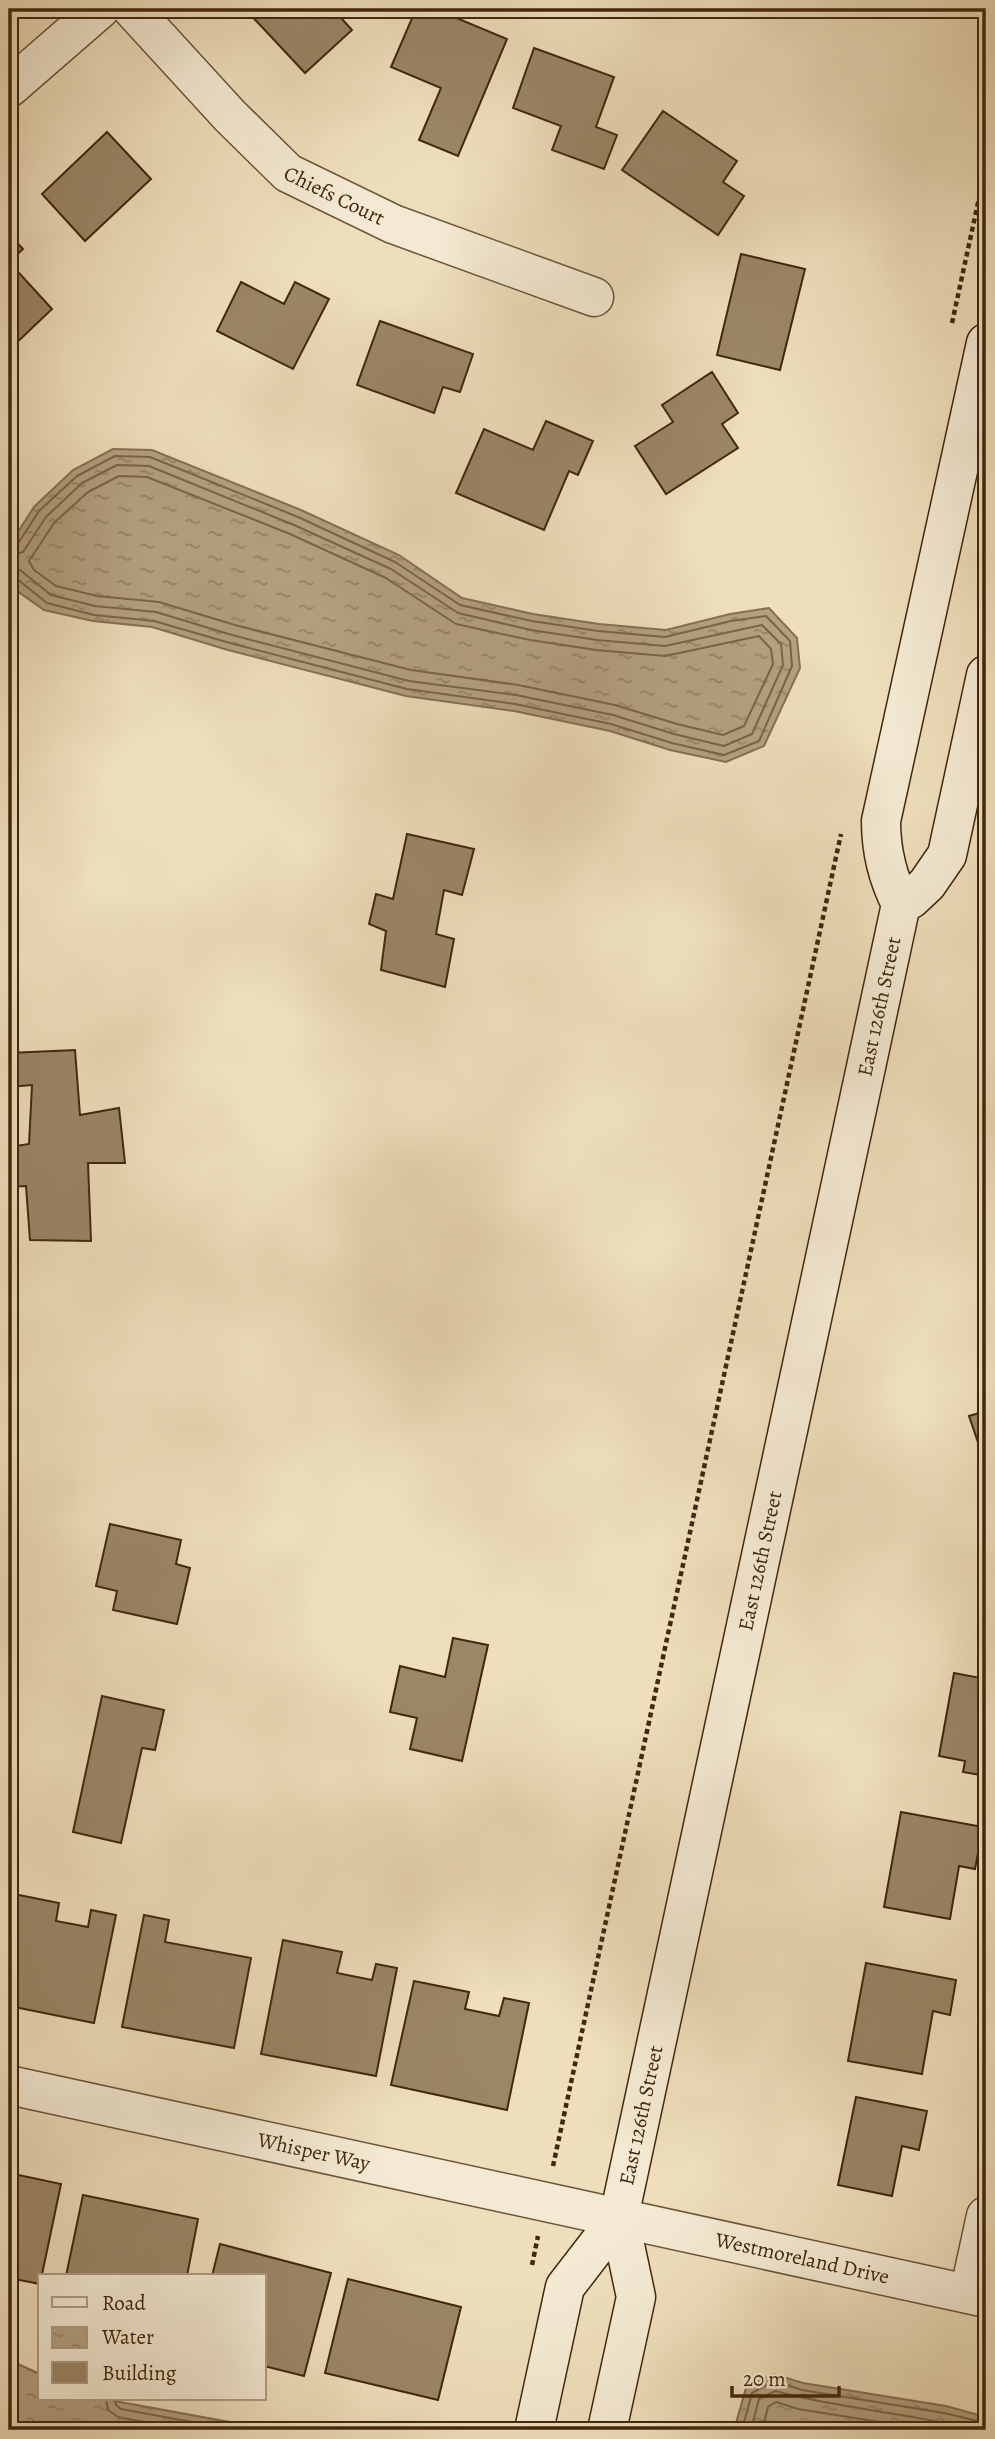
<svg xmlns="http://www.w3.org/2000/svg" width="995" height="2439" font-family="Alegreya,serif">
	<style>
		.water { fill: url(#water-ripples); stroke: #857052; stroke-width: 2 }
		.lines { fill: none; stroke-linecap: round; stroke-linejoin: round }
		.shore { stroke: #7a6446; stroke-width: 2 }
		.building { fill: #9b8667; stroke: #41270d; stroke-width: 2 }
		.minor-casing { stroke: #6c5538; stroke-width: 41 }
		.secondary-casing { stroke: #41270d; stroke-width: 41 }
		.path { stroke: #41270d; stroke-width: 4.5; stroke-dasharray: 5 3.5; stroke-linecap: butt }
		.minor { stroke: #f4ead3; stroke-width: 38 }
		.secondary { stroke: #f4ead3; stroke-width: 38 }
		.labels { text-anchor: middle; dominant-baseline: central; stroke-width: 5; stroke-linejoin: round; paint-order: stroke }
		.street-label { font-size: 21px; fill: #41270d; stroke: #f4ead3 }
	</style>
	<defs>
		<pattern id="water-ripples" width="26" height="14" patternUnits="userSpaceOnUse" patternTransform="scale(1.75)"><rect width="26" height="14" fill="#b3a080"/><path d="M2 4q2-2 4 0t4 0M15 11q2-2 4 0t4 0" fill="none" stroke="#938267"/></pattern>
	</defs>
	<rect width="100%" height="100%" fill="#eedebb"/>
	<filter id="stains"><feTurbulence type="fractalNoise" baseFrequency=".00286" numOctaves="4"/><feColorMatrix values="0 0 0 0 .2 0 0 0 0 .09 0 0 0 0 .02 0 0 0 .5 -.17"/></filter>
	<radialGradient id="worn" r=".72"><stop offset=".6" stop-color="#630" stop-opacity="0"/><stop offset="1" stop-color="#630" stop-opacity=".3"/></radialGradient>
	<path class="water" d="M113,449L152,450L301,510L399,555L462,598L533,614L599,624L666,630L730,614L769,608L797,638L800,668L764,746L726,762L670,750L610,731L514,711L406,696L228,650L152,627L93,621L44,610L13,588L9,577V546L34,507L73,470Z
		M9,2360L40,2374V2399H104L273,2430H9Z
		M773,2374L803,2383L946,2406L986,2417V2430H734L746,2388Z"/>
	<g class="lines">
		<path class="shore" d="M119,476L147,477L290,534L386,578L456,624L530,640L596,650L665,656L759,636L771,649L773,664L744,726L723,735L677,724L615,705L518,685L411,670L235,625L159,602L97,596L56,586L34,570L29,561L54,523L88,492Z
			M9,548L17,545L39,511L77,476L115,456L150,457L298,517L395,562L460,605L532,621L598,631L665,637L731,621L766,616L790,641L792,666L759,741L724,755L672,743L611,724L515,704L407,689L230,643L154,621L94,615L47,603L16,578L9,577
			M9,556L23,552L46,517L82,483L117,465L149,466L294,525L391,569L458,613L531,630L597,640L665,646L762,625L781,644L783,665L752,734L724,746L674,734L613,715L516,695L409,681L232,635L156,612L95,606L51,595L20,570L9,568
			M106,2399L108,2410L118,2417L189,2430
			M115,2399L116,2405L121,2409L236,2430
			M742,2430L752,2393L774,2381L802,2390L944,2413L986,2423
			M751,2430L759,2399L775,2391C841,2409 910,2413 976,2430
			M762,2430L768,2407L776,2402L798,2409L930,2430"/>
	</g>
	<path class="building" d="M247,9H333L352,30L305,73L246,10Z
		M416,9H435L507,39L458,156L419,140L441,88L391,67Z
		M534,48L614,77L596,127L617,135L604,169L552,150L561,126L513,108Z
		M663,111L737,161L723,182L744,196L718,235L622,170Z
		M107,132L151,179L85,241L42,194Z
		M9,234L23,249L9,262L52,309L9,350Z
		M741,254L805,269L780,370L717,355Z
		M241,282L284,304L295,282L329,299L293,369L217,331Z
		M380,321L473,354L460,392L443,387L434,413L357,385Z
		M712,372L738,413L722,424L738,448L666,494L635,446L673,422L662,405Z
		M546,421L593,441L578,475L569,471L544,530L456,493L484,429L533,450Z
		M407,834L474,849L462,895L444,890L436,934L454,939L445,987L381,970L386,931L369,924L376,894L393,899Z
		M75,1050L80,1115L119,1108L125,1163H88L91,1241L30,1240L26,1186L9,1187V1147L29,1144L32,1085L9,1087V1053Z
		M986,1411V1466L969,1416Z
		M110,1524L181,1540L176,1564L190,1568L177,1624L113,1610L117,1591L96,1586Z
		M453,1638L488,1645L462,1761L410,1749L417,1718L390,1712L400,1666L445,1677Z
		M954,1673L986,1679V1776L963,1772L965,1761L939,1756Z
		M102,1696L164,1710L155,1750L142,1748L121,1843L73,1832Z
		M901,1812L983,1827L975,1869L959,1866L950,1919L884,1907Z
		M9,1893L59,1903L56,1921L88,1927L91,1910L116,1915L94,2023L9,2006Z
		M144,1915L169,1920L165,1942L251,1958L234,2048L122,2027Z
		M283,1940L342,1952L337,1973L372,1980L376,1964L397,1968L376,2076L261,2054Z
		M866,1963L956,1980L950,2015L933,2011L922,2074L848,2061Z
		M414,1981L469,1992L465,2009L499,2016L504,1998L529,2003L507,2110L391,2085Z
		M856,2097L927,2111L919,2150L902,2146L892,2196L838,2185Z
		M9,2173L61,2184L40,2284L9,2278Z
		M83,2195L198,2219L187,2276H66Z
		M220,2244L331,2273L304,2376L264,2366V2276H212Z
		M348,2279L461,2307L438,2400L325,2373Z"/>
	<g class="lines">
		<g class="minor-casing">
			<g id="minor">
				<path id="s1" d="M132,9L230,116L288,173L393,224L594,297"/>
				<path d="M9,88L100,9"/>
				<path id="s2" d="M9,2085L986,2298"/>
				<path d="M969,2294L986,2216"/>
			</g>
		</g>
		<g class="secondary-casing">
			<g id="secondary">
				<path d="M901,904L911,899L927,884L947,855L986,675"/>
				<path d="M534,2430L565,2287L619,2217"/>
				<path id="s3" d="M607,2430L636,2297L619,2217L901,904C887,877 881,851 881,821L986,343"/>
			</g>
		</g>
		<path class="path" d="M952,323L986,166
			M553,2166L841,834
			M532,2265L538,2236"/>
		<use href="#minor" class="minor"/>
		<use href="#secondary" class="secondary"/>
	</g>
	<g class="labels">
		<g class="street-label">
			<text stroke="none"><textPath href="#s1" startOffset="278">Chiefs Court</textPath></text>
			<text stroke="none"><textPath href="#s3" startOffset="1456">East 126th Street</textPath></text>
			<text stroke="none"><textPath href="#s3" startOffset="889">East 126th Street</textPath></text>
			<text stroke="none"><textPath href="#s3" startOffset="322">East 126th Street</textPath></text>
			<text stroke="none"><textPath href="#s2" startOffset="312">Whisper Way</textPath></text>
			<text stroke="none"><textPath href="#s2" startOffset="812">Westmoreland Drive</textPath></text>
		</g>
	</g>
	<rect width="995" height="2439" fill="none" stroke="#eedebb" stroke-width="35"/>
	<rect x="10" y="10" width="974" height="2418" fill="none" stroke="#41270d" stroke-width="3.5"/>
	<rect x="18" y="18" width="960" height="2404" fill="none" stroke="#41270d" stroke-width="2"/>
	<rect x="38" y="2274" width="228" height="126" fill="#f4ead3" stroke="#ac9c84" stroke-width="2"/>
	<rect x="52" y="2297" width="35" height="10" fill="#f4ead3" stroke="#ac9c84" stroke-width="2"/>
	<text x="102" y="2310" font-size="21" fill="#41270d">Road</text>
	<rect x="52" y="2327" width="35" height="21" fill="url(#water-ripples)" stroke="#ac9c84" stroke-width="2"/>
	<text x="102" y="2344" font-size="21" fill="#41270d">Water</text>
	<rect x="52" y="2362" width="35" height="21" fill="#9b8667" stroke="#ac9c84" stroke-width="2"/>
	<text x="102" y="2380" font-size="21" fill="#41270d">Building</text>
	<path d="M732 2386v10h107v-10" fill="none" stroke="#41270d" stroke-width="3.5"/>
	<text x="743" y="2386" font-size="21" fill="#41270d" stroke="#f4ead3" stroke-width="5" paint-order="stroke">20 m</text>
	<rect width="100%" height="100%" filter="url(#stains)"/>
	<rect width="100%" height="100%" fill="url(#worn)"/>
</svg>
